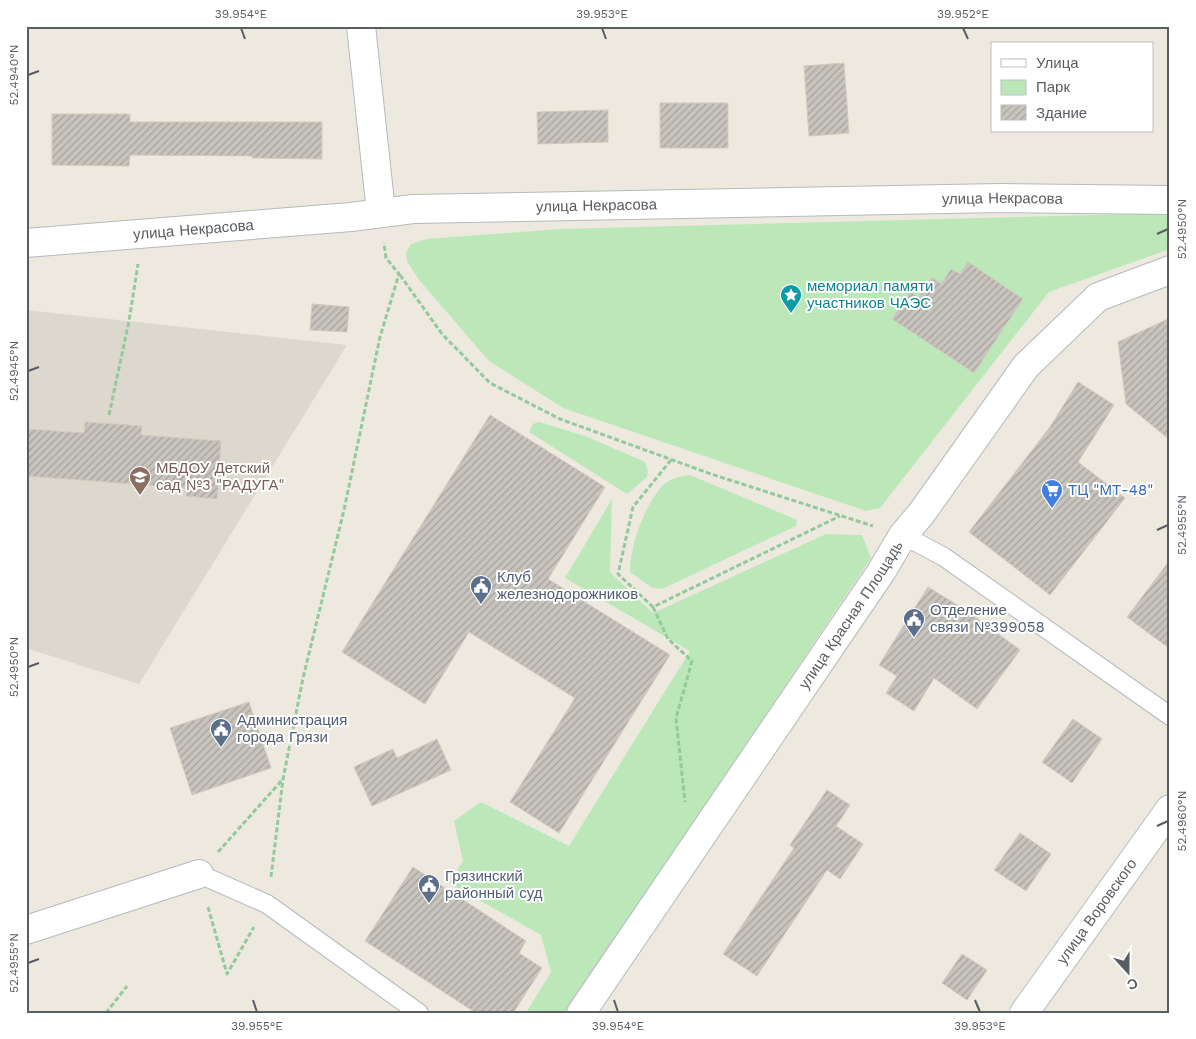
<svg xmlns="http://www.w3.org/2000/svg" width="1196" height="1039" font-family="'Work Sans',sans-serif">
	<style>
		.education { fill: #dcd8ce }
		.green { fill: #bce8b9 }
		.building { fill: url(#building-hatch); stroke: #d2cabd }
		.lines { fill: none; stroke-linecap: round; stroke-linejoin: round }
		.lane-casing { stroke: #b5b9be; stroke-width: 20 }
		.street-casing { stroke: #b5b9be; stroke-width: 30 }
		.secondary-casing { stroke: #b6bac0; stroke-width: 30 }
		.path { stroke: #92c99d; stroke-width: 3; stroke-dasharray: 5 2.5; stroke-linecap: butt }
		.lane { stroke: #fff; stroke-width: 18 }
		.street { stroke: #fff; stroke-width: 28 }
		.secondary { stroke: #fff; stroke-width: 28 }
		.ticks { fill: none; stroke: #585d62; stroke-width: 2 }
		.labels { text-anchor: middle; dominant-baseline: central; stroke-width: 4; stroke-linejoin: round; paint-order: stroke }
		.street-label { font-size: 15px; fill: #585d62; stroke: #fff }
		.culture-label { font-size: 15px; fill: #0d838f; stroke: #fff; text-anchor: start }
		.education-label { font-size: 15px; fill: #785e54; stroke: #fff; text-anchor: start }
		.shop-label { font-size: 15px; fill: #366cbe; stroke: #fff; text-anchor: start }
		.service-label { font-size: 15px; fill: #4e5e75; stroke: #fff; text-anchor: start }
		.neatline { fill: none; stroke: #585d62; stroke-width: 2 }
		.ticks-label { font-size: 12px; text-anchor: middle; fill: #585d62 }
	</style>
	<defs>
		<pattern id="building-hatch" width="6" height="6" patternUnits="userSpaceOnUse" patternTransform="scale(1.25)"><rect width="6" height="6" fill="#c8c4bd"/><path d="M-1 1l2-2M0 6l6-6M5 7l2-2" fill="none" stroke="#a5a29d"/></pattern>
	</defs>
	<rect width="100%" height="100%" fill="#ede9df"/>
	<path class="education" d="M26,310L347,345L139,684L26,648Z"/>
	<path class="green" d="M1170,213V249L1049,292L880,508L866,511L563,408L489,361L419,280L407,261L406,253L411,244L427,239L560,229Z
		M539,422L585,436L636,458L645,462L648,471L647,477L627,494L529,432L533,424Z
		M690,475L797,520L796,526L662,589L651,587L630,572C630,545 644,507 662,486C669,479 680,476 690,475Z
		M612,499L610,572L653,613L826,534L862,535L871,558L566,1013H526L551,972L541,935L449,883L463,861L454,821L481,802L569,846L690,651L565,578Z"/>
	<path class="building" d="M844,63L849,133L809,136L804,66Z
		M660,103H728V148H660Z
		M608,110V142L538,144L537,112Z
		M52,114H130V122H322V159L252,158V156L130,155L129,166L52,165Z
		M968,262L1023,299L974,373L892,319L910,292L919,297L932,277L941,284L951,269L960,274Z
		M312,304L349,307L347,332L310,330Z
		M1170,318V440L1126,404L1118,342Z
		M1078,382L1114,405L1078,462L1125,498L1050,595L969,532L1050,427Z
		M490,415L605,487L548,579L670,655L559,833L510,802L575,698L469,632L425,704L342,652Z
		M85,422L142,426L141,435L221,441L217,499L186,496L187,488L26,476V429L84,433Z
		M1170,560V649L1127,617Z
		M928,587L970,613L1020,650L977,709L934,678L914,711L886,693L897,676L879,665Z
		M249,702L271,768L192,795L170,728Z
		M1073,719L1102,739L1072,783L1042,762Z
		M437,739L451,770L372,806L354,767L393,749L397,758Z
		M827,790L850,805L836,826L863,844L840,879L827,870L757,976L723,954L794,848L790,845Z
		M1020,833L1051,854L1026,891L994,870Z
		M413,867L526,941L519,953L542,968L513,1013H476L365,941Z
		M962,954L987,970L967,1000L942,983Z"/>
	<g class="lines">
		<g class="lane-casing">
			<path id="lane" d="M903,535L944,557L1170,716
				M199,874L267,904L419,1013"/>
		</g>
		<g class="street-casing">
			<g id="street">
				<path d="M361,26L381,212"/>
				<path id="s1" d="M26,243L351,217L413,209L1000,198L1170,200"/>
				<path d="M26,930L199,874"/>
				<path id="s2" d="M581,1013L881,572L903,535L921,514L1026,366L1098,297L1170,270"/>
			</g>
		</g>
		<g class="secondary-casing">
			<g id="secondary">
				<path id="s3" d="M1024,1013L1170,809"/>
			</g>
		</g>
		<path class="path" d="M400,275L442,334L490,383L560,419L711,474L873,526
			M109,415L129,321L138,264
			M671,460L633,507L618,574L653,607L840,516
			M653,607L668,639L692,661L676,718L685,802
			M218,852L283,779
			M271,877L283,779L303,678L344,510L380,337L399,274L386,258L384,243
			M208,907L227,974L254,927
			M106,1013L127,986"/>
		<use href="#lane" class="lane"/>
		<use href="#street" class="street"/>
		<use href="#secondary" class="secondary"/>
	</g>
	<path class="ticks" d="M241,28L245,39M602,28L606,39M963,28L968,39M28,75L39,71M1157,234L1168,229M28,371L39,367M1157,530L1168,525M28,667L39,663M1157,826L1168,821M28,963L39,959M253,1000L257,1012M614,1000L618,1012M975,1000L980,1012"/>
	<defs>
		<g id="sight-pin" transform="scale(1.125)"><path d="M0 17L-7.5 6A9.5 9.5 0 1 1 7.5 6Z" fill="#0f9aa8" stroke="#fff"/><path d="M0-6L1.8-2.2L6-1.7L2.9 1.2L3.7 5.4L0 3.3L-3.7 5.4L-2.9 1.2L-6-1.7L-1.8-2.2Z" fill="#fff"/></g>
		<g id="school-pin" transform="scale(1.125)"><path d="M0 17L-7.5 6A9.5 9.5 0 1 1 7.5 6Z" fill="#8d6e63" stroke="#fff"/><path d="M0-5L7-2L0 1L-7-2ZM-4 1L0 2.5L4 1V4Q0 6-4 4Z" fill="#fff"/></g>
		<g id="supermarket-pin" transform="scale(1.125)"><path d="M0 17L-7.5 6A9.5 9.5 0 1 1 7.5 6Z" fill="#3f7fe0" stroke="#fff"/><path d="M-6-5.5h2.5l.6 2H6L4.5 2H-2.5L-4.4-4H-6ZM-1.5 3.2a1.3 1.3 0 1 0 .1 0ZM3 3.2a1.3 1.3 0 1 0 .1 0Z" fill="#fff"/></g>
		<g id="civic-pin" transform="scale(1.125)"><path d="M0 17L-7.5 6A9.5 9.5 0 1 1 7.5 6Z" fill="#5c6f8a" stroke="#fff"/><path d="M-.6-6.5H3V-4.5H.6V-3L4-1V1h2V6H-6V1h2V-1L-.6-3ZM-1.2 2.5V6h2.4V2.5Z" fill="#fff"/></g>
	</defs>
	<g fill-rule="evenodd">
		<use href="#sight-pin" x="791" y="295"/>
		<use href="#school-pin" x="140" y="477"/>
		<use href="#supermarket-pin" x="1052" y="490"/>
		<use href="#civic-pin" x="481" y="586"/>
		<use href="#civic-pin" x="914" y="619"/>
		<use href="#civic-pin" x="221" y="729"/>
		<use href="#civic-pin" x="429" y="885"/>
	</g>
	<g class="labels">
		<g class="street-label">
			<text stroke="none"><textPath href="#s1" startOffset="978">улица Некрасова</textPath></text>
			<text stroke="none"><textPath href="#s1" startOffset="572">улица Некрасова</textPath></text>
			<text stroke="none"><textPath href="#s1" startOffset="168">улица Некрасова</textPath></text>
			<text stroke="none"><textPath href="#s2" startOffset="481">улица Красная Площадь</textPath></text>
			<text stroke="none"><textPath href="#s3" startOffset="125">улица Воровского</textPath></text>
		</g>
		<g class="culture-label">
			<text x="807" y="286">мемориал памяти<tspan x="807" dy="17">участников ЧАЭС</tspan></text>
		</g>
		<g class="education-label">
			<text x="156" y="468">МБДОУ Детский<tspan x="156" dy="17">сад №3 "РАДУГА"</tspan></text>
		</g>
		<g class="shop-label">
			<text x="1068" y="490">ТЦ "МТ-48"</text>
		</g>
		<g class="service-label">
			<text x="497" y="577">Клуб<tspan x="497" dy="17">железнодорожников</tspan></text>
			<text x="930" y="610">Отделение<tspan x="930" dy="17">связи №399058</tspan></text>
			<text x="237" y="720">Администрация<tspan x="237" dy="17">города Грязи</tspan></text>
			<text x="445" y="876">Грязинский<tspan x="445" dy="17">районный суд</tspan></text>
		</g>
	</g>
	<rect width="1196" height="1039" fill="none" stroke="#ffffff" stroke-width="55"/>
	<rect x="991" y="42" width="162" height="90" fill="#ffffff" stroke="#bcbec0"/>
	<rect x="1001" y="59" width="25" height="8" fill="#ffffff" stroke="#bcbec0"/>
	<text x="1036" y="68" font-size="15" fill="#585d62">Улица</text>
	<rect x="1001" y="80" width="25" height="15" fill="#bce8b9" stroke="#bcbec0"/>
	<text x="1036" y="92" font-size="15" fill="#585d62">Парк</text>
	<rect x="1001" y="105" width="25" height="15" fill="url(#building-hatch)" stroke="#bcbec0"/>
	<text x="1036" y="118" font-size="15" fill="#585d62">Здание</text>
	<g transform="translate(1128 972) rotate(159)" stroke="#ffffff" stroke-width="4" paint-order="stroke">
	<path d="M0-4L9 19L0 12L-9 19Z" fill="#585d62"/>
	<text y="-8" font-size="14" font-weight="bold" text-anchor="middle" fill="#585d62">С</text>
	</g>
	<rect x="28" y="28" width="1140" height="984" class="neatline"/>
	<g class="ticks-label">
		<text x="241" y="18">39.954°E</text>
		<text x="602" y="18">39.953°E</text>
		<text x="963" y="18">39.952°E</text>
		<text transform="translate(14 75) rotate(-90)" y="4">52.4940°N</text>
		<text transform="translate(1182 229) rotate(-90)" y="4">52.4950°N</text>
		<text transform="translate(14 371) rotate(-90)" y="4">52.4945°N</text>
		<text transform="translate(1182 525) rotate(-90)" y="4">52.4955°N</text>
		<text transform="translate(14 667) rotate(-90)" y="4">52.4950°N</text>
		<text transform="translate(1182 821) rotate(-90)" y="4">52.4960°N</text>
		<text transform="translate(14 963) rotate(-90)" y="4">52.4955°N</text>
		<text x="257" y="1030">39.955°E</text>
		<text x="618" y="1030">39.954°E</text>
		<text x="980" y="1030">39.953°E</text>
	</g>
</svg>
